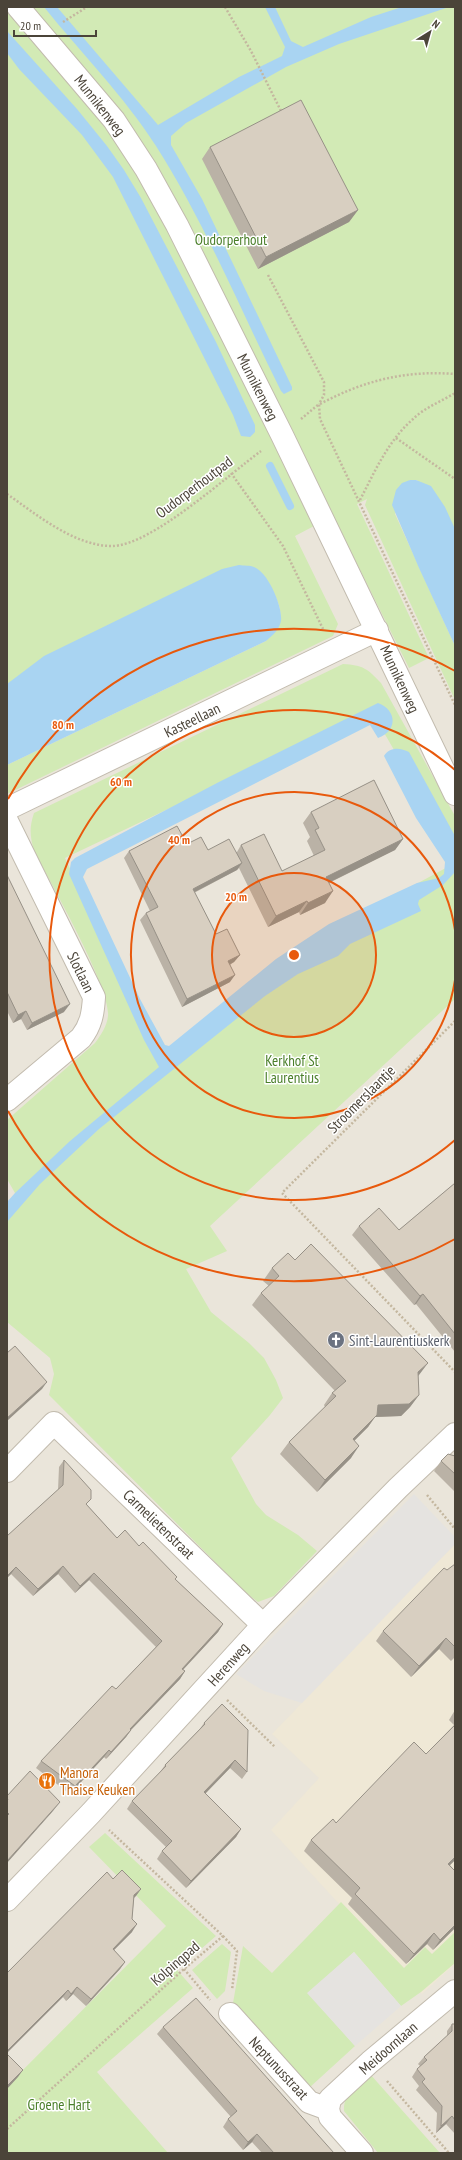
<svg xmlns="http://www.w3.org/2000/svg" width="462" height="2160" font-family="'PT Sans Narrow',sans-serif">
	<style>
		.residential { fill: #eae5da }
		.education { fill: #efe8d6 }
		.green { fill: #d2eab5 }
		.parking { fill: #e5e3e0 }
		.water { fill: #a9d4f2 }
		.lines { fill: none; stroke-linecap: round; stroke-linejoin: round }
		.stream { stroke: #a9d4f2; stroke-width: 8 }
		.street-casing { stroke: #c2bbae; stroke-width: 24 }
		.path { stroke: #c4b79f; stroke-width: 2.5; stroke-dasharray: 2 2; stroke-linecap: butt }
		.street { stroke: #fff; stroke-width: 22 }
		.wall { fill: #bab2a6 }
		.shaded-wall { fill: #979187 }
		.building { fill: #d8cfc1; stroke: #979187 }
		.ring { fill: none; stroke: #e8590c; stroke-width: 2 }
		.labels { text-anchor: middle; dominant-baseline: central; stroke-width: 3; stroke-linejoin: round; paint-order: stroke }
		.street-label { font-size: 15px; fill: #4b4439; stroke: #fff }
		.park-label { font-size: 15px; fill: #4a7f2a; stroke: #fff }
		.worship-label { font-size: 15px; fill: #5b616d; stroke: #fff; text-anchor: start }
		.food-label { font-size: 15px; fill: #c56008; stroke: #fff; text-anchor: start }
		.centre { fill: #e8590c; stroke: #fff; stroke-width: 2 }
		.ring-label { font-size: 12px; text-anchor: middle; font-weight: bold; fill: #e8590c; stroke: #fff; stroke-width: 3; stroke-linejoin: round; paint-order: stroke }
	</style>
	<rect width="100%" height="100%" fill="#f6f3ec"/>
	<path class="residential" d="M7,7H455V2153H7Z"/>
	<path class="education" d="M455,1544V1964L422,1994L271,1830L319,1778L272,1734Z"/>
	<path class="green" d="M7,7H455V548L417,480H410L395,514L455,646V700L365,505L367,499L357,504L429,658L409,668L333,516L295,536L338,624L333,636L7,794V765L266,641C282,619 285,616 273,591L7,684Z
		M343,664C363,665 368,669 381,683L455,816V855L372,712L65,858L163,1067L335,928L455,863V999L210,1226L227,1251L186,1269L211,1312L249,1343L264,1358L276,1380L283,1398L270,1415L231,1458L256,1504L266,1515L298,1535L317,1551L274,1596L258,1602L245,1592L49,1395L54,1374L50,1358L7,1322V1222L12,1215L15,1193L7,1179V1120L95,1043C101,1035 107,1026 108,1016C111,988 50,882 34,851C30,836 29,828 34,813Z
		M105,1833L216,1936L177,1970L193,1988L97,2072L168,2153H7V2086L166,1926L89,1847Z
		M341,1902L404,1968L425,1947L432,1954L455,1932V1963L421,1992L401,2006L354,1952L308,1993L355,2046L309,2088L233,2003L243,1946L272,1973Z
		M222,1944L231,1952L225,1991L217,1999L192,1970Z
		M370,2074L440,2153H378L344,2111C343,2093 358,2085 370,2074Z"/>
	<path class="parking" d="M414,1494L455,1537V1544L302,1703L264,1691L236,1674Z
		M354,1952L401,2006L355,2046L307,1993Z"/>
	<path class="water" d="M44,7H57L158,125L239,77L282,56L285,47L265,7H275L291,41L303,47L371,17L402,7H449L339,44L286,67L186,123L171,136V145L202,199L292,387V390L284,394L281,391C240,309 205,223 156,146C124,96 81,53 44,7Z
		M7,31L77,109L107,146L124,170L141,198L216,342L255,425V432L250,437L241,436L233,415L113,177L82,135L19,69L7,53Z
		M410,480H416L431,486L445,507L455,529V646L419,568L392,505L396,490L402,483Z
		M239,565C244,566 250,565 254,567C268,572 283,607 281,621C279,630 273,635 266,641L7,765V684L44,656L222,569Z
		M378,703C397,710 398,731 378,738L370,725L87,869L83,877L140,999L165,1045L169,1046L276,959L329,924L417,883L439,878L444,874L445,862L416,818L384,756C389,747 400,747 409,752L455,836V872L443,885L419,900L418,904L421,911L350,944L338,956L298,974L265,996L99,1129L40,1184L7,1222V1202L15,1193L70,1141L159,1067L144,1040L69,874L71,862L75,858L217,783Z"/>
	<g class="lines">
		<path class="stream" d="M270,466L290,506"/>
		<g class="street-casing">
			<path id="street" d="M18,7L114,120L146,169L177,225L282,435L455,794
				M7,809L377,630
				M7,821L94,997C93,1014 91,1025 81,1038L7,1100
				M7,1471L54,1423L263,1625
				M7,1900L91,1813L263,1625L398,1488L455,1434
				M230,2014L309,2102L328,2109L330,2117L362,2153
				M328,2109L330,2099L370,2062L455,1991"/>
		</g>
		<path class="path" d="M225,7L251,51L282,113
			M63,22L87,7
			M268,275L324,382V395L319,404
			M320,404C363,381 405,370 455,374
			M301,419L319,404L320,419L455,705
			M396,438L455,479
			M231,473L283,546L323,629
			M7,494C36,514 74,546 112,546C151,546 228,475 261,451
			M360,500C375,471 388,441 413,419C424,408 442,401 455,393
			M455,1021L282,1193L455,1372
			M427,1495L455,1529
			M227,1700L275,1747
			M223,1936L237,1951L232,1990
			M184,1969L210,2000
			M387,2081L449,2153
			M7,2129L184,1969L223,1936L109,1830"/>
		<use href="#street" class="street"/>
	</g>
	<path class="wall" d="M210,147L358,210L349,222L258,269L202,159Z
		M311,812L403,839L395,850L329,883L325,903L300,915L299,912L268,927L239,868L237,870L194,893L216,934L240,955L234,962L230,965V982L182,1007L140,920L146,913L150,911L124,858L129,851L208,850L237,852L241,845L282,871L314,856L307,841L310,837L303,823Z
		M7,875L64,1012L27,1030L21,1019L13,1023L7,1011Z
		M455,1183V1352L416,1304L414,1305L352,1235L359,1226L399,1230Z
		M295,1260L418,1376L419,1395L410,1407L401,1416L375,1417L368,1427L354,1441L351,1458L317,1492L280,1454L289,1442L325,1407L324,1405L332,1393L335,1391L252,1305L261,1293L269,1286L263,1281L272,1268Z
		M455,1456V1492L434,1471L441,1461Z
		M64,1460L87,1505L117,1538L139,1546L176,1580L223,1624L218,1632L183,1670L185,1671L180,1679L131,1730L126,1737L106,1759L104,1757L70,1794L36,1768L41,1761L116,1689L156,1647L89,1580L75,1593L58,1574L33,1596L11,1574L7,1578V1536L58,1490L59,1467Z
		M455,1564V1657L451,1661L439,1649L411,1677L376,1641L383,1631Z
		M455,1710V1860L450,1865L455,1871V1928L433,1950L427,1944L406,1964L348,1904L352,1898L304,1851L311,1840L336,1823L426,1754L454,1725L449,1720Z
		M204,1723L247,1772L242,1779L230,1768L205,1794L241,1829L236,1837L186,1888L157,1859L162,1851L166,1847L127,1809L132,1801L160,1773V1772L165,1765L199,1730Z
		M113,1879L141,1889L134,1898L132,1919V1932L114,1950L125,1962L120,1969L86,2006L73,1994L66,2001L63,1997Z
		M452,2024H455V2134L446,2124L436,2133L437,2113L416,2090L419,2086L412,2077L417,2069L420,2066L418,2064L424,2057L447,2036V2031Z
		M163,2027L334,2153H262L252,2142L243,2150L223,2127L228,2119L231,2117L157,2034Z"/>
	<path class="shaded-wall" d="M358,210L349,222L258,269L266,257Z
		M403,839L395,850L318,888L326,877Z
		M242,863L237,870L187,896L193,889Z
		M333,891L325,903L300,915L308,903Z
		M307,901L299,912L268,927L276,916Z
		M240,955L234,962L223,968L228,961Z
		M235,975L230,982L182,1007L187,999Z
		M70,1004L64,1012L27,1030L32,1023Z
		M26,1011L21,1019L13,1023L18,1015Z
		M423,1294L416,1304L414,1305L420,1296Z
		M428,1363L419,1375L410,1384L418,1372Z
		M47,1382L42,1389L7,1421V1418Z
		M419,1395L410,1407L401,1416L375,1417L368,1427L344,1451L378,1405Z
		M359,1446L351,1458L317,1492L325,1480Z
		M63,1566L58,1574L33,1596L38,1589Z
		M16,1567L11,1574L7,1578V1576Z
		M94,1573L89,1580L75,1593L80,1586Z
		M223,1624L218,1632L177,1676L182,1669Z
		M446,1638L439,1649L411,1677L419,1666Z
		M185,1671L180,1679L125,1736L130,1729Z
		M131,1730L126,1737L106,1759L111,1752Z
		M109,1750L104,1757L70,1794L75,1786Z
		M235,1760L230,1768L199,1800L204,1792Z
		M60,1802L53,1811L7,1863V1861Z
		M241,1829L236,1837L186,1888L191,1881Z
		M455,1857V1860L441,1874L448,1864Z
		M141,1889L136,1896L129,1902L134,1895Z
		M137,1924L132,1932L108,1956L113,1949Z
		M455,1925V1928L433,1950L440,1940Z
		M434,1933L427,1944L406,1964L414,1954Z
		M125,1962L120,1969L86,2006L91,1999Z
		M77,1987L73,1994L66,2001L71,1994Z
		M68,1990L63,1997L7,2053V2051Z
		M23,2070L18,2077L7,2089V2086Z
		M452,2116L446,2124L436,2133L441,2126Z
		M257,2134L252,2142L243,2150L248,2142Z"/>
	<path class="building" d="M301,100L358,210L266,257L210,147Z
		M374,780L403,839L326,877L333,891L308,903L307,901L276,916L241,845L264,834L282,871L325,850L315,830L319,828L311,812Z
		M177,826L187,844L201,837L208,850L229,839L242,863L193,889L216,934L227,929L240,955L228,961L235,975L187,999L146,913L158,907L129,851Z
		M7,875L70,1004L32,1023L26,1011L18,1015L7,992Z
		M455,1183V1334L423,1294L420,1296L359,1226L379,1208L399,1230Z
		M311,1244L428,1363L418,1372L419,1395L409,1404L378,1405L377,1415L353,1439L359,1446L325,1480L289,1442L336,1396L332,1393L346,1381L261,1293L279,1276L272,1268L288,1253L295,1260Z
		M15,1346L47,1382L7,1418V1353Z
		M448,1454L455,1456V1474L441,1461Z
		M64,1460L91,1490V1499L86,1504L117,1538L125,1530L139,1546L143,1542L177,1577L175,1579L223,1624L182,1669L185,1671L130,1729L131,1730L111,1752L109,1750L75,1786L41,1761L112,1686L116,1689L162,1641L94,1573L80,1586L63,1566L38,1589L16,1567L7,1576V1536L63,1485Z
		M455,1564V1647L446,1638L419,1666L383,1631L444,1568L447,1570Z
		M222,1704L248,1730L247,1772L235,1760L204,1792L241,1829L191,1881L162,1851L172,1841L132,1801L166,1766L165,1765L205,1724L204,1723Z
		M455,1725V1857L448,1864L455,1871V1925L440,1940L434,1933L414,1954L355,1894L360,1888L311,1840L333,1819L336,1823L414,1742L426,1754Z
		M30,1771L60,1802L7,1861V1816L9,1814L7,1812V1801L8,1800L7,1798V1796Z
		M122,1870L141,1889L134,1895L132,1919L137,1924L113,1949L125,1962L91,1999L77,1987L71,1994L68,1990L7,2051V1973L107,1872L113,1879Z
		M196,1998L334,2153H274L257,2134L248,2142L228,2119L237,2111L163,2027Z
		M452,2024H455V2120L452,2116L441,2126L442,2106L422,2082L425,2079L417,2069L427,2060L424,2057L452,2031Z
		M7,2054L23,2070L7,2086Z"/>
	<circle cx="294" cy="955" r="82" fill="#e8590c" fill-opacity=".12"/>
	<g class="ring">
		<circle cx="294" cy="955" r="82"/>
		<path d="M455 980A163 163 0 1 1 455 930"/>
		<path d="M455 1140A245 245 0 1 1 455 770"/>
		<path d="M455 1239A326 326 0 0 1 8 1111M8 799A326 326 0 0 1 455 671"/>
	</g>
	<defs>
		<g id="church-disc" transform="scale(0.9)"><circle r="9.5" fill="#6b7280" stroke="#fff"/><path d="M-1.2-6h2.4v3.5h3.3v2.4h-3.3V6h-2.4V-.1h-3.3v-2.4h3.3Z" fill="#fff"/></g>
		<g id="restaurant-disc" transform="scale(0.9)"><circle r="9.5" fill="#e8710a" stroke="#fff"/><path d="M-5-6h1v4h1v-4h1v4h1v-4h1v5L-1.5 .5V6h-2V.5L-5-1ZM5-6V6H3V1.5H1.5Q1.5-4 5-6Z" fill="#fff"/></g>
	</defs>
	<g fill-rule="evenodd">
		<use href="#church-disc" x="336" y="1340"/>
		<use href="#restaurant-disc" x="47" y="1781"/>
	</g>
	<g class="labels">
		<g class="street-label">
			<text transform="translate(100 105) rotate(52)">Munnikenweg</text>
			<text transform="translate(258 387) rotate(63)">Munnikenweg</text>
			<text transform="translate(194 487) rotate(-37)">Oudorperhoutpad</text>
			<text transform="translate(400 679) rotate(65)">Munnikenweg</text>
			<text transform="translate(192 720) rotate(-26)">Kasteellaan</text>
			<text transform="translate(81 972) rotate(64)">Slotlaan</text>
			<text transform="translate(361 1099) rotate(-45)">Stroomerslaantje</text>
			<text transform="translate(159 1524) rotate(44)">Carmelietenstraat</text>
			<text transform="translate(228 1664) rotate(-48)">Herenweg</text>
			<text transform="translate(175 1963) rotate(-41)">Kolpingpad</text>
			<text transform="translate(388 2048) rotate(-41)">Meidoornlaan</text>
			<text transform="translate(279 2068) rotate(47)">Neptunusstraat</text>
		</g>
		<g class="park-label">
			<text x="231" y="239">Oudorperhout</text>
			<text x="292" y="1060">Kerkhof St<tspan x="292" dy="17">Laurentius</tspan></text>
			<text x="59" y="2104">Groene Hart</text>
		</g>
		<g class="worship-label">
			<text x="349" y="1340">Sint-Laurentiuskerk</text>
		</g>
		<g class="food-label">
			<text x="60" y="1772">Manora<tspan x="60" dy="17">Thaise Keuken</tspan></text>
		</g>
	</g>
	<circle cx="294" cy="955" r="6" class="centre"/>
	<g class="ring-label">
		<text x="63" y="729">80 m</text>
		<text x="121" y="786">60 m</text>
		<text x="179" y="844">40 m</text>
		<text x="236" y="901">20 m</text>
	</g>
	<rect width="462" height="2160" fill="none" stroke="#4b4439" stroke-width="16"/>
	<g transform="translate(430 32) rotate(37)" stroke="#ffffff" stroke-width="3" paint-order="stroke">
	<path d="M0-3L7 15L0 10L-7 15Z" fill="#4b4439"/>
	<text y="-6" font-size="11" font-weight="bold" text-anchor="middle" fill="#4b4439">N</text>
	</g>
	<path d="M14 30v6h82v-6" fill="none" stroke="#4b4439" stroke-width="2"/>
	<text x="20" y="30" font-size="12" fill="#4b4439" stroke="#ffffff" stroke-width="3" paint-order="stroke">20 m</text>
</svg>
